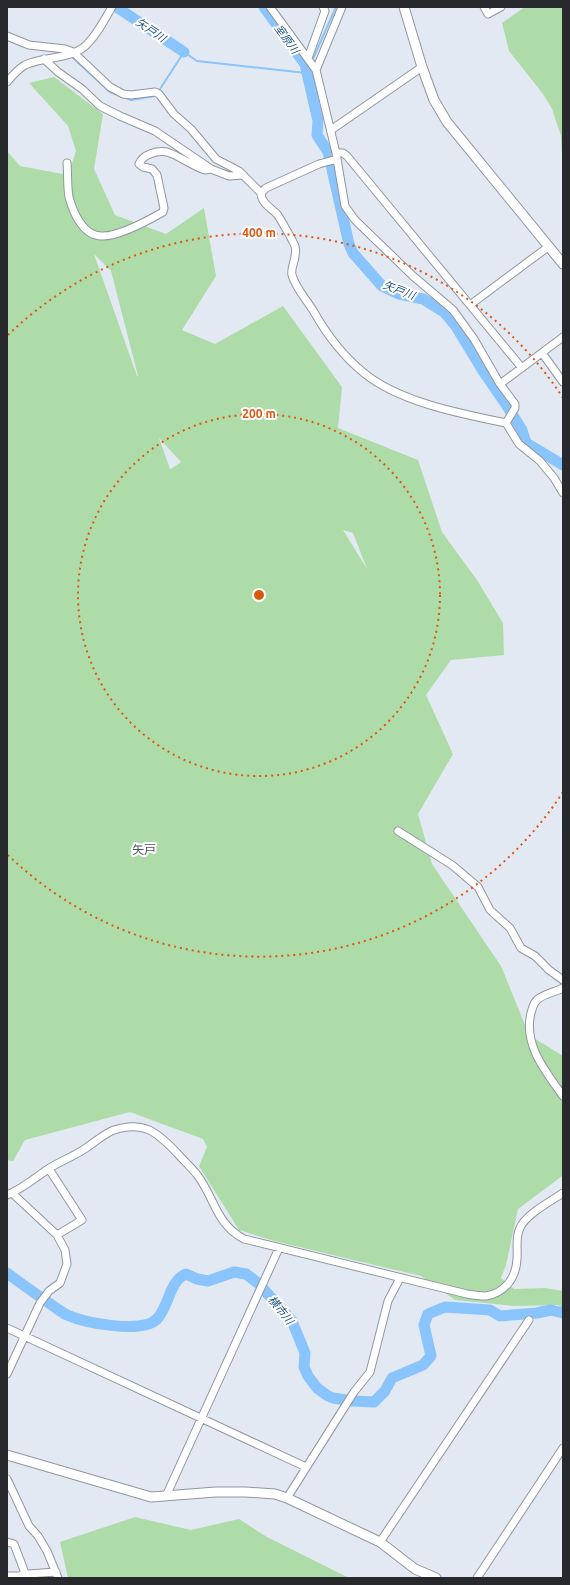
<svg xmlns="http://www.w3.org/2000/svg" width="570" height="1585" font-family="Ubuntu,'Noto Sans JP',sans-serif">
	<style>
		.green { fill: #aedca9; fill-rule: evenodd }
		.lines { fill: none; stroke-linecap: round; stroke-linejoin: round }
		.stream { stroke: #89c4fc; stroke-width: 2 }
		.river { stroke: #89c4fc; stroke-width: 11 }
		.minor-casing { stroke: #9196a0; stroke-width: 9 }
		.tertiary-casing { stroke: #9196a0; stroke-width: 11 }
		.minor { stroke: #fff; stroke-width: 7 }
		.tertiary { stroke: #fff; stroke-width: 9 }
		.ring { fill: none; stroke: #de570e; stroke-width: 2; stroke-dasharray: 2 4 }
		.labels { text-anchor: middle; dominant-baseline: central; stroke-width: 4; stroke-linejoin: round; paint-order: stroke }
		.water-label { font-size: 11px; font-style: italic; fill: #205582; stroke: #fff }
		.quarter-label { font-size: 12px; fill: #4e525b; stroke: #fff }
		.centre { fill: #de570e; stroke: #fff; stroke-width: 2 }
		.ring-label { font-size: 12px; text-anchor: middle; font-weight: bold; fill: #de570e; stroke: #fff; stroke-width: 4; stroke-linejoin: round; paint-order: stroke }
	</style>
	<rect width="100%" height="100%" fill="#e3e9f3"/>
	<path class="green" d="M525,7H563V177L561,136L552,109L543,94L509,51L502,23Z
		M54,77L103,114L94,169L115,215L166,234L204,208L216,276L182,330L215,344L283,306L342,387L338,428L418,460L442,532L477,580L503,623L504,655L451,660L426,695L453,754L418,814L432,864L501,966L529,1035L563,1056L562,1176L518,1209L506,1265L501,1278L514,1289L545,1288L563,1291V1309L558,1305L514,1306L455,1300L421,1276L274,1241L239,1230L199,1166L207,1147L203,1139L130,1112L25,1140L13,1161L7,1160V151L20,166L68,175L76,151L68,126L29,83ZM94,254L111,271L138,376H137ZM159,438L181,462L171,469H170ZM343,530L353,533L367,569Z
		M135,1517L191,1530L239,1519L267,1537L349,1578H68L60,1542Z"/>
	<g class="lines">
		<path class="stream" d="M7,40L25,47
			M31,48L62,52
			M73,58L110,92L131,100L155,96
			M312,61L336,7
			M160,89L184,52L197,61L306,73L310,65"/>
		<path class="river" d="M264,7L305,64L318,121L317,135L328,152L349,244L353,253L382,286L399,294L423,299L444,312L455,325L483,371L507,406L522,430L526,443L563,465
			M118,8L184,52
			M7,1273C21,1284 35,1293 49,1303C55,1307 61,1312 67,1315C85,1323 142,1334 157,1319C169,1307 169,1281 186,1274L197,1279L208,1281L234,1272L246,1274L258,1283L292,1321L305,1353L304,1367L308,1376L317,1388L328,1396L333,1398L353,1401L374,1402L385,1391L392,1378L423,1365L431,1356L424,1325L428,1314L445,1307L490,1310L500,1316L537,1313L551,1310L563,1313"/>
		<g class="minor-casing">
			<path id="minor" d="M270,7L316,70L336,153L345,206L355,220L413,276L453,310L474,339L500,384L515,404V408L506,423
				M484,7L488,14L501,7
				M7,36L29,45L65,49L73,52L110,87L123,94L131,95L155,92L159,94L174,114L191,129L216,159L239,171L261,193C261,203 271,208 277,214C280,218 293,241 295,246C298,258 290,266 292,275C296,289 307,300 314,312C327,335 343,356 364,373C399,402 462,414 506,423L519,444L540,461L554,478L563,493
				M308,58L325,11L323,7
				M44,59L58,72L82,89L100,106L120,116L155,131L211,169
				M316,70L342,7
				M7,82C12,76 18,69 25,65C44,56 67,60 84,47C96,37 104,20 112,7
				M331,130L422,67
				M336,153H343L347,156L522,368
				M67,163C68,174 67,186 69,197C73,212 83,237 103,236C119,236 149,220 163,212L164,208L157,175L152,169L143,167L139,164C143,154 158,150 167,152C180,156 192,166 205,170L211,169L229,176L243,175
				M261,193L266,188L319,164L337,159
				M470,305L548,247
				M542,353L563,382
				M500,384L563,337
				M398,831L452,865L478,887L490,910L510,928L521,948L535,956L549,970L563,980
				M563,988C555,992 544,994 538,999C533,1003 533,1007 531,1013C523,1045 546,1072 563,1096
				M49,1169L82,1220L57,1235
				M7,1195C22,1189 35,1178 48,1169C59,1162 72,1157 83,1150C93,1144 103,1134 114,1130C144,1120 158,1133 177,1153C184,1161 192,1168 198,1176C215,1199 216,1224 244,1239L467,1294C473,1295 480,1296 486,1296C505,1293 516,1278 517,1259C518,1248 515,1238 520,1228C525,1215 551,1201 563,1193
				M7,1328L306,1467
				M7,1374L40,1303L49,1291L60,1283L67,1264L65,1250L57,1235L12,1193
				M7,1479L29,1526L38,1536L47,1551L58,1578
				M166,1496L279,1248
				M287,1498L354,1392L370,1372L388,1301L400,1278
				M7,1542L14,1544L25,1573
				M380,1542L529,1320
				M7,1576H20L25,1573L28,1574L56,1572
				M477,1578L563,1448"/>
		</g>
		<g class="tertiary-casing">
			<path id="tertiary" d="M404,7L422,67L434,100L447,122L563,264
				M7,1455L151,1497L216,1492H245L275,1494L287,1498L380,1542L415,1569L436,1578"/>
		</g>
		<use href="#minor" class="minor"/>
		<use href="#tertiary" class="tertiary"/>
	</g>
	<g class="ring">
		<circle cx="259" cy="595" r="181"/>
		<path d="M563 792A362 362 0 0 1 8 855M8 335A362 362 0 0 1 563 398"/>
	</g>
	<g class="labels">
		<g class="water-label">
			<text transform="translate(151 30) rotate(34)">矢戸川</text>
			<text transform="translate(287 39) rotate(54)">室原川</text>
			<text transform="translate(399 290) rotate(21)">矢戸川</text>
			<text transform="translate(281 1310) rotate(51)">横市川</text>
		</g>
		<g class="quarter-label">
			<text x="144" y="849">矢戸</text>
		</g>
	</g>
	<circle cx="259" cy="595" r="6" class="centre"/>
	<g class="ring-label">
		<text x="259" y="237">400 m</text>
		<text x="259" y="418">200 m</text>
	</g>
	<rect width="570" height="1585" fill="none" stroke="#27292d" stroke-width="16"/>
</svg>
